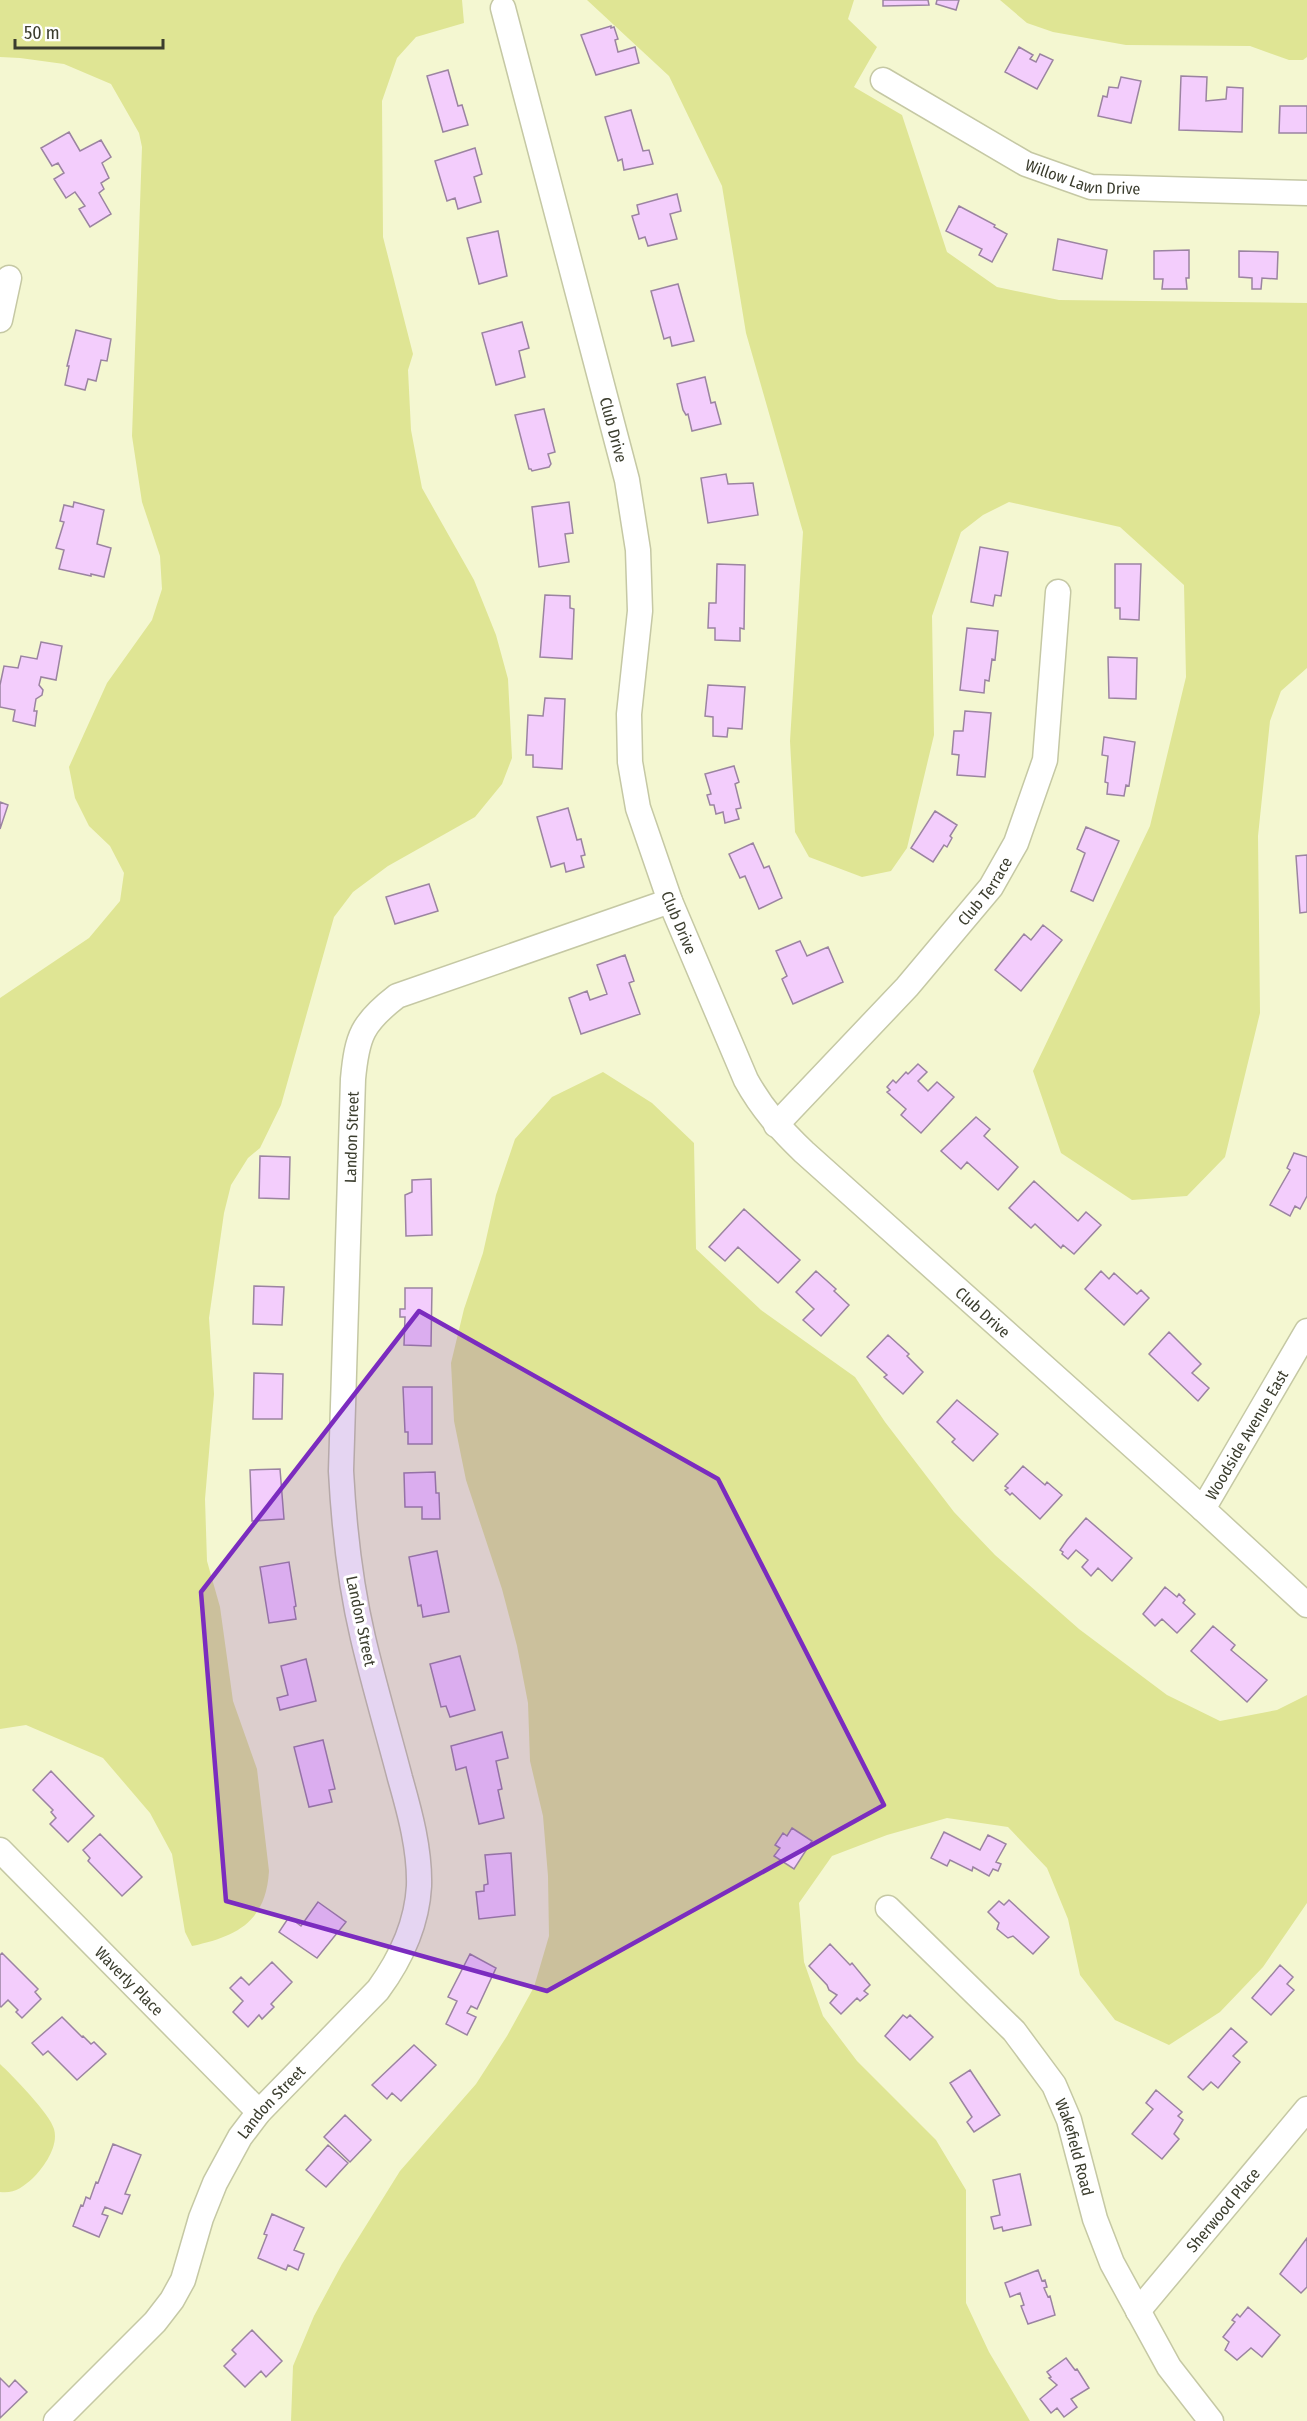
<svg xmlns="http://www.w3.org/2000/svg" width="1307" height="2421" font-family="'Fira Sans Condensed',sans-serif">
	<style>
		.green { fill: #dfe594 }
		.building { fill: #f3cdfc; stroke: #9b84a1; stroke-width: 1.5 }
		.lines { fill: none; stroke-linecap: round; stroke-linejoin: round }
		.street-casing { stroke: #c5c8a4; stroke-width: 27 }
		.street { stroke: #fff; stroke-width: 24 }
		.marked { fill: #7b2cbf; fill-opacity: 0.2; stroke: #7b2cbf; stroke-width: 4.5; stroke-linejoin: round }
		.labels { text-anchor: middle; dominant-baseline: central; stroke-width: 6; stroke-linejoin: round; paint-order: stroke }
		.street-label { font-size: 16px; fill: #3b3d2e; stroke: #fff }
	</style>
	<rect width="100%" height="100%" fill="#f4f7d1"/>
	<path class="green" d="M0,0H462L464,23L416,37L397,58L382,101L383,237L413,354L408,370L411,430L422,488L474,580L496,635L508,679L512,758L502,784L475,817L388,866L353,892L334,917L281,1105L260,1148L248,1158L231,1185L224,1213L209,1318L214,1394L205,1499L207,1561L220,1607L233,1701L257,1769L269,1871C266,1922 237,1936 192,1946L185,1932L172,1854L150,1813L103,1758L26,1725L0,1729V998L89,938L120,901L124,873L110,846L89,826L75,798L69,767L107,683L152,620L162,589L160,556L142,502L132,436L142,147L139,133L111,84L64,64L20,58L0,57Z
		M587,0H854L848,19L877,47L854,87L902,115L947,252L997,287L1059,300L1307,303V668L1281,691L1270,721L1258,836L1260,1013L1225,1157L1187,1196L1132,1200L1061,1153L1033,1071L1150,826L1186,677L1184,585L1120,527L1009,502L983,515L961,532L932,616L934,735L907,848L891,871L862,877L809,857L795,832L790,741L803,532L746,333L722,186L669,76Z
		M1000,0H1307V57L1303,60H1289L1250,46L1126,45L1053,32L1027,23Z
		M603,1072L652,1103L694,1143L696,1249L761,1310L855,1377L885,1422L954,1512L995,1555L1079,1629L1167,1695L1220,1721L1277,1710L1307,1695V1903L1263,1967L1220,2012L1169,2045L1115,2020L1080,1975L1068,1919L1047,1868L1008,1827L947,1818L887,1835L832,1856L799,1903L804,1962L823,2016L857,2061L936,2140L966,2190V2303L989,2352L1030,2421H291L293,2366L314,2316L342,2264L400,2171L476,2084L507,2036L534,1987L549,1936L548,1876L543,1816L530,1761L528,1703L517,1646L502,1589L466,1480L454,1421L451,1363L464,1309L483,1253L496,1195L515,1139L552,1097Z
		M0,2064C12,2075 50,2114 54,2129C59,2146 44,2167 33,2178C23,2187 14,2194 0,2192Z"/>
	<path class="building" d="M883,0H928L929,5L883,6Z
		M937,0H959L956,10L936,4Z
		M611,26V28L614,27L618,39L615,40L618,52L635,47L639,63L596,75L581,35Z
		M1019,47L1033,55L1030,59L1036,62L1040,54L1053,60L1037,89L1005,72Z
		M448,70L458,106L462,105L468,125L443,132L427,76Z
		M1181,76L1207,77L1206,101L1226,99L1227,87L1243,88L1242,132L1179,130Z
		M1121,77L1141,81L1131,123L1098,116L1103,96L1107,97L1109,87L1118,88Z
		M1280,106H1307V133H1279Z
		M631,110L643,151L649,150L653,164L624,170L622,159L618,161L605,117Z
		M69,132L80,151L101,140L111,157L102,163L109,178L101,183L104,189L99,193L111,214L90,227L79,209L85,206L75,192L66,198L54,179L64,173L58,163L52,166L41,148Z
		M475,148L482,174L474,177L481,202L458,209L455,198L447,201L435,161Z
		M677,194L681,211L670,214L677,239L648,246L645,237L639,239L632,216L639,214L637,205Z
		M959,206L995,225L994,227L1007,234L992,262L979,255L982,249L946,231Z
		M498,231L507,276L479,284L467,238Z
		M1058,239L1107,250L1102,279L1053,270Z
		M1189,250V278H1186L1187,289H1162L1163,279H1154V251Z
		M1239,251L1278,252L1277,279L1262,278L1261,289H1252V278L1239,277Z
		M678,284L694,341L672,346L670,337L664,339L651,291Z
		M522,322L529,348L519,351L525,377L496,385L482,333Z
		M76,330L111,339L107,361L101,360L96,381L88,379L85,390L65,385L69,366H67Z
		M705,377L711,403L715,402L721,424L692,431L688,414L686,415L683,410L677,384Z
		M544,409L555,452L548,454L551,464L549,467L532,471L531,469H529L515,415Z
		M726,474L728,484L753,483L758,515L708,523L701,478Z
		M74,502L104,510L97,544L111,548L104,577L91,574V576L59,569L64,550L56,548L64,522L60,521L64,505L73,507Z
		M569,502L573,533L565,534L569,562L539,567L532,507Z
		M980,547L1008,552L1001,596L995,595L993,606L971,602Z
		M717,564L745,565L744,629L740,628V641L715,640V628H708L709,603H716Z
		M1115,564H1141L1139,620L1120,619V608H1115Z
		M545,595L570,596V608L574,609L572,659L540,657Z
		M967,628L998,631L995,660L992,659L989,681L985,680L984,693L960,690Z
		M41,642L62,646L56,680L41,677L39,685L43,690L42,695L36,699L34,711H37L35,726L13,721L15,710L0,707V685L4,666L18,668L21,656L37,659Z
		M1108,657L1137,658L1136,699L1109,698Z
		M708,685L745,687L742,729L728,728L727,737L713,736V717L705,716Z
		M545,698L565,699L562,769L533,767V755H526L528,715L543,716Z
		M965,711L991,713L985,777L957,775L959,755L952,754L954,731H963Z
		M1104,737L1135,742L1129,786L1126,785L1124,796L1107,794L1108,783L1105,782L1108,756L1102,755Z
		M734,766L739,782L735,784L741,808L736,809L739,819L725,823L723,812L716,814L714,805H710L707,795L711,794L705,774Z
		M0,802L8,805L0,829Z
		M568,808L577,840L581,839L585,855L581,856L584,867L566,872L564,863L551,867L537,817Z
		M935,811L957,825L950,836L952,838L947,847L944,845L933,862L911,848Z
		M1086,827L1119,841L1093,901L1071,891L1085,853L1077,849Z
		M753,843L764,868L769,866L782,898L759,909L745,876L740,878L729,854Z
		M1307,855V912L1300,913L1296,856Z
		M429,884L438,911L395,924L386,897Z
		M1043,925L1062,940L1021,991L995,970L1024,934L1031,940Z
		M800,941L807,956L828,947L843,982L793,1004L782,979L787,976L776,951Z
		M625,955L634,981L629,983L640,1014L581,1034L569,998L587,991L590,1000L607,994L597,965Z
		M918,1064L927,1072L918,1081L928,1091L937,1082L954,1097L921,1133L901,1115L906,1109L887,1092L890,1090L887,1087L893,1080L896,1083L906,1072L908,1074Z
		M976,1117L990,1129L984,1136L1018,1167L998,1190L967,1162L961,1169L941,1151Z
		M1294,1153L1307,1157V1196L1300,1209L1295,1206L1290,1216L1270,1205L1290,1170L1287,1168Z
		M260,1156L290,1157L289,1199L259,1198Z
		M431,1179L432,1235L406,1236L405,1195L412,1192V1180Z
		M1034,1181L1078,1221L1086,1212L1101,1225L1074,1254L1063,1245L1061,1248L1035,1224L1031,1228L1009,1208Z
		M744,1209L800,1260L778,1283L738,1247L725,1261L709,1247Z
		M816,1271L836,1289L834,1291L849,1305L821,1336L803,1320L814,1309L796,1292Z
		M1101,1271L1109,1279L1114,1273L1137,1294L1141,1290L1149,1298L1124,1325L1085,1289Z
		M254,1286L284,1287L282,1325L253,1324Z
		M405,1288H432L431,1346L404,1345L405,1317H400V1309H405Z
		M1169,1332L1201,1364L1192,1373L1209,1388L1198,1401L1149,1354Z
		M888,1335L909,1354L907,1356L923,1372L903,1394L884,1377L887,1375L867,1357Z
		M254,1373L283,1374L282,1419H253Z
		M403,1387H432V1444H408V1432H405Z
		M957,1400L998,1434L973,1461L952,1442L955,1439L937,1422Z
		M1023,1466L1045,1485L1047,1482L1062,1495L1040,1519L1012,1493L1010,1495L1005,1490L1008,1488L1005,1486Z
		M280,1469L284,1519L252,1521L250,1470Z
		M435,1472L436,1493H439L440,1519H422V1507H405L404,1473Z
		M1086,1518L1132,1558L1112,1581L1098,1568L1091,1576L1082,1567L1088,1560L1076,1550L1068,1559L1062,1554L1063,1552L1060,1550L1067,1540Z
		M437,1551L449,1612L423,1617L421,1605L418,1606L409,1557Z
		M289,1562L296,1606L294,1607L296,1619L269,1623L260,1567Z
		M1165,1587L1177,1597L1179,1594L1185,1600L1183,1603L1195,1614L1177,1633L1162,1619L1155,1626L1143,1614Z
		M1213,1626L1235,1645L1231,1650L1267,1680L1247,1702L1191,1651Z
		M460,1656L475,1710L450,1717L446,1706L441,1707L430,1664Z
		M306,1659L316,1701L280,1710L277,1698L288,1695L281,1666Z
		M502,1732L508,1758L496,1761L502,1789L498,1790L504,1818L479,1824L466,1767L456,1770L451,1746Z
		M323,1740L335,1789L329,1790L332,1802L309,1807L294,1747Z
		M51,1771L94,1816L68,1842L50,1824L56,1818L51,1812L53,1810L33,1790Z
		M792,1828L812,1841L794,1869L774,1856L780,1848L775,1845L783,1833L787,1836Z
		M944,1832L980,1850L988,1835L1006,1844L996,1862L1001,1864L998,1871L993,1869L989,1876L973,1867L972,1871L950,1860L947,1866L931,1858Z
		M100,1834L142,1877L122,1896L88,1861L90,1858L83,1850Z
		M511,1853L515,1915L479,1919L476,1892L484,1891V1885L488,1884L485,1855Z
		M1009,1900L1049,1937L1033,1954L1013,1936L1008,1938L997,1929L999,1923L988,1912L999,1901L1004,1905Z
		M318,1902L346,1922L317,1958L279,1932L289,1917L301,1926Z
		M830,1944L850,1965L852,1963L870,1985L864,1991L868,1994L860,2001L857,1998L841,2014L830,2003L837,1995L829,1990L827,1985L809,1966Z
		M2,1953L38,1989L35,1992L41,1999L22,2018L16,2012L18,2010L8,2000L1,2007L0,2006V1955Z
		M470,1954L496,1968L477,2009L471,2006L467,2013L476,2017L467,2035L446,2024L457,2001L448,1997Z
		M272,1962L292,1982L271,2004L274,2007L262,2019L259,2015L248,2027L233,2012L243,2001L230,1988L241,1977L249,1985Z
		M1280,1965L1293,1977L1287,1984L1294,1990L1271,2015L1252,1998Z
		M903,2015L907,2018L910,2015L933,2037L910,2060L885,2036Z
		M62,2017L82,2037L83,2036L91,2044L94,2042L106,2054L77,2080L48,2051L43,2055L32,2043Z
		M1231,2028L1247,2042L1233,2056L1240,2062L1218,2088L1211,2082L1203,2090L1188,2077Z
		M414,2045L436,2065L401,2101L392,2093L387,2099L372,2085Z
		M970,2070L1000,2115L974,2132L967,2122L972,2117L950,2083Z
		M1156,2090L1182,2112L1178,2116L1183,2120L1174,2134L1179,2139L1162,2159L1132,2134L1153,2109L1146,2103Z
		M345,2115L371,2140L350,2162L324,2137Z
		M113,2144L141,2155L125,2194L130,2195L122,2214L105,2207L102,2214L108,2216L99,2237L73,2226L81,2205L83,2206L86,2197L90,2199L96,2182L98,2183Z
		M328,2145L348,2163L326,2187L306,2170Z
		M1020,2174L1031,2225L1003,2231L1002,2227L994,2229L991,2217L1000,2215L993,2180Z
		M272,2214L304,2228L294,2250L304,2254L298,2270L288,2265L286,2270L258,2258L267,2235L264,2234Z
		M1307,2238V2287L1301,2293L1280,2274Z
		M1038,2270L1042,2281L1045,2280L1047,2287L1044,2288L1048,2297L1050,2296L1055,2315L1028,2324L1021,2306L1024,2305L1020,2293L1010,2297L1005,2283Z
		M1248,2307L1280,2335L1262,2357L1251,2348L1237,2360L1225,2350L1229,2342L1223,2337L1235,2322L1232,2320L1237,2314L1240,2317Z
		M252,2330L282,2361L266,2377L261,2371L245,2387L224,2366L236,2354L232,2350Z
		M1066,2358L1075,2370L1077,2369L1089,2388L1071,2399L1077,2407L1064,2417L1057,2408L1051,2413L1040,2399L1057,2385L1049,2378L1051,2377L1047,2372Z
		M0,2378L9,2387L15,2380L27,2392L0,2418Z"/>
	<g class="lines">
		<g class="street-casing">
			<g id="street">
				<path id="s1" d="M503,8L627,480L638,550L640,611L629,714L630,762L638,808L670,901L746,1080C762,1109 781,1130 804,1152L1203,1509L1307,1605"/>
				<path id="s2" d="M883,80L1026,164L1091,187L1307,193"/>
				<path d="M0,320L9,278"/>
				<path id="s3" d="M776,1125L907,987L991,887L1016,843L1045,760L1058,592"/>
				<path id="s4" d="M1203,1509L1307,1331"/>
				<path id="s5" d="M0,1850L259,2112"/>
				<path id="s6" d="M888,1908L1014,2031L1054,2085L1069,2120L1095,2219L1112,2263L1169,2367L1211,2421"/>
				<path id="s7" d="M1138,2311L1307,2109"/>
				<path id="s8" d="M56,2421L155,2322L172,2300L183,2280L201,2218L215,2183L240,2137L259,2112L378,1990C400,1960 417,1924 419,1886C420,1850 410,1813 400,1778C388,1732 374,1685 363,1638C350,1583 344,1528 341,1471L353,1079C357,1036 362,1023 397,996L670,901"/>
			</g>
		</g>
		<use href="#street" class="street"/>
	</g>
	<path class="marked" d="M419,1311L718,1479L884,1805L547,1991L226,1901L201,1592Z"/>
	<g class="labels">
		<g class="street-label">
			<text stroke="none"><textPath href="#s2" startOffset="225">Willow Lawn Drive</textPath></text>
			<text stroke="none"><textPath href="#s1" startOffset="436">Club Drive</textPath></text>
			<text stroke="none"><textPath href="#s3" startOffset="314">Club Terrace</textPath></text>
			<text stroke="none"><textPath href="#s1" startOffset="940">Club Drive</textPath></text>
			<text stroke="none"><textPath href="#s8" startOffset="1418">Landon Street</textPath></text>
			<text stroke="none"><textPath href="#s1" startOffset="1444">Club Drive</textPath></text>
			<text stroke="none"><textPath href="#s4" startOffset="86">Woodside Avenue East</textPath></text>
			<text transform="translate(361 1621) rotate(78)">Landon Street</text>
			<text stroke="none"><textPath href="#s5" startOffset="184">Waverly Place</textPath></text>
			<text stroke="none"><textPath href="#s8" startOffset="392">Landon Street</textPath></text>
			<text stroke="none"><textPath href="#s6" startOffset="309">Wakefield Road</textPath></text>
			<text stroke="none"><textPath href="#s7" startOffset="132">Sherwood Place</textPath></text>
		</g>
	</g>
	<path d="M15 39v9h148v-9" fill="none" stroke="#3b3d2e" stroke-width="3"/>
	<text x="24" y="39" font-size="18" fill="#3b3d2e" stroke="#ffffff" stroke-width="4.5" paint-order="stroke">50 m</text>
</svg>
